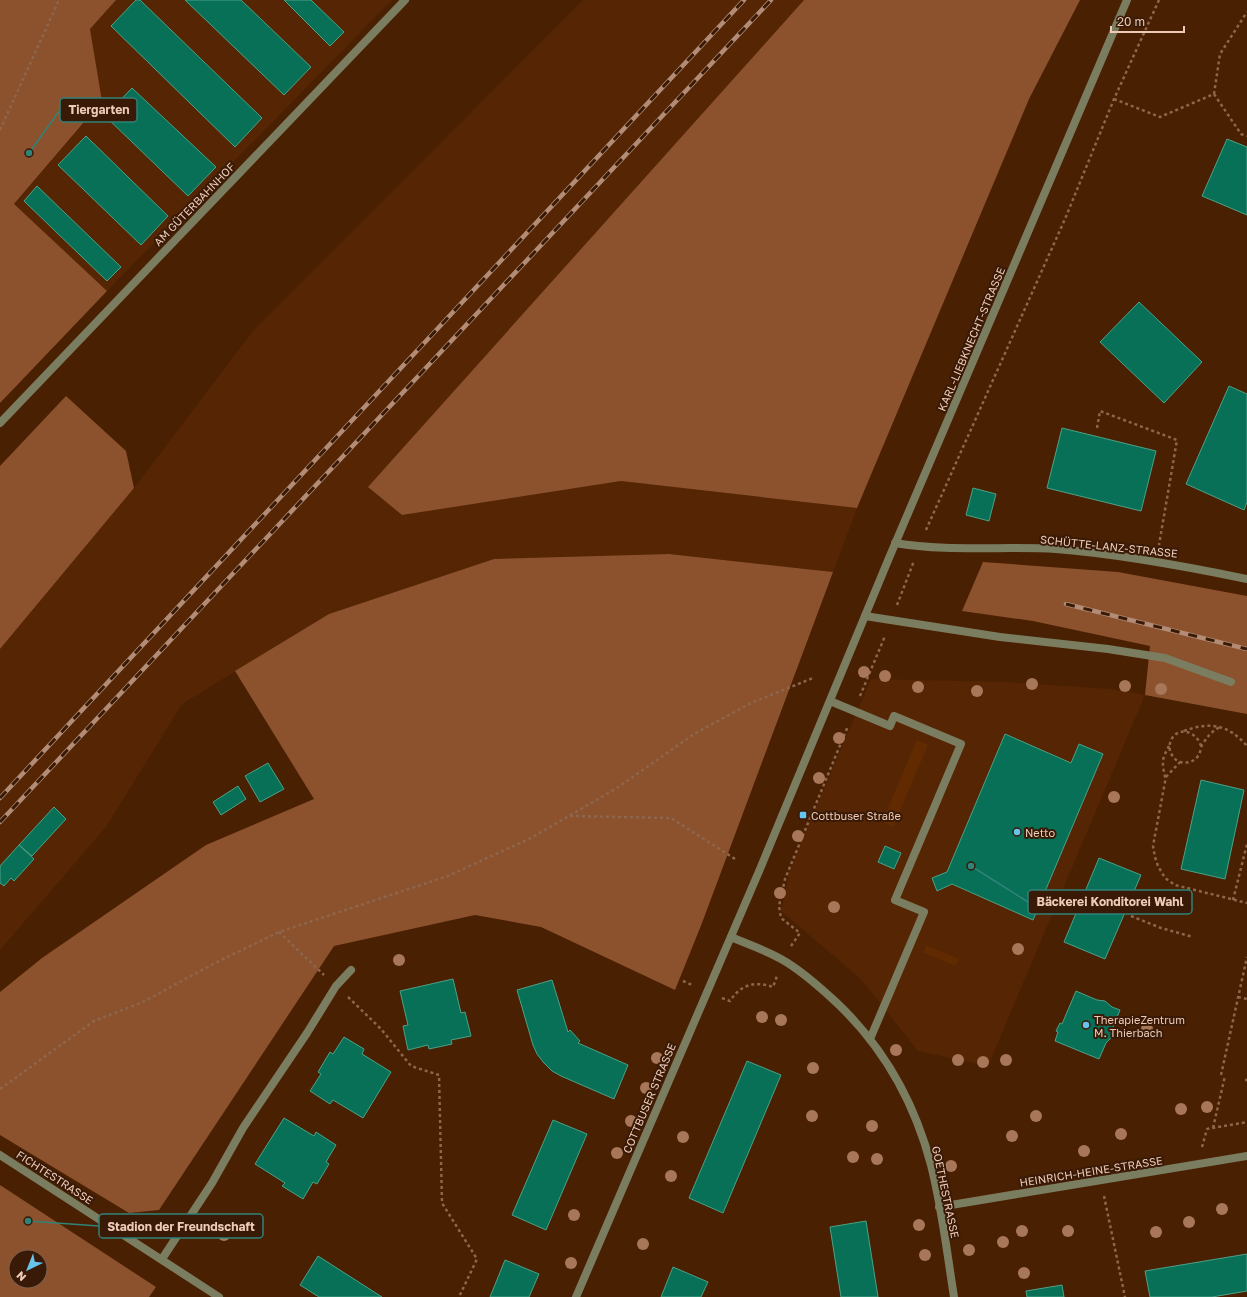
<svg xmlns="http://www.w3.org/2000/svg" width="1247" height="1297" font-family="'Golos Text',sans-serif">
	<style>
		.built { fill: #562604 }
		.green { fill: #612a00 }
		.forest { fill: #8c512d; fill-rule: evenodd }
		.building { fill: #077057; stroke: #4ba287 }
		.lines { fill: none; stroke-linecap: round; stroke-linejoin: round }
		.path { stroke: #8d664d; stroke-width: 2.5; stroke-dasharray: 3 3; stroke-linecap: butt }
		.service { stroke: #7b7d60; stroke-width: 8 }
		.minor { stroke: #7b7d60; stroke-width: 8 }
		.tertiary { stroke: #7b7d60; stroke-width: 8 }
		.rail-casing { stroke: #b28c76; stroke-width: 4.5 }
		.rail { stroke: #381a07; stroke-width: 3; stroke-dasharray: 9; stroke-linecap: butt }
		.tree { fill: #a87759 }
		.poi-dot { fill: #67c4ef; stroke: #381a07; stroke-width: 1.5 }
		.labels { text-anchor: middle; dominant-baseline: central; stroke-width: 4; stroke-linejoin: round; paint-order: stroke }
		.street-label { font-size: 11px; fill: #eecbb9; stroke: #381a07 }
		.poi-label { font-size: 11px; fill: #eecbb9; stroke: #381a07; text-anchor: start }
		.leader { fill: none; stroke: #308379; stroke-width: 1.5 }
		.callout-dot { fill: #308379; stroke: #381a07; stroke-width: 1.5 }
		.callout { fill: #381a07; stroke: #308379; stroke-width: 1.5 }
		.callout-label { font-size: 12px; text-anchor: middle; font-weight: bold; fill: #eecbb9 }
	</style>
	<rect width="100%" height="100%" fill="#4a2002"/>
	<path class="built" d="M116,0H392L107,291L14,205L102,101L90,29Z
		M583,0H804L369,487L402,515L621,481L857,508L833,572L669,554L494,559L329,614L182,704L106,827L0,950V649L134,488L253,331Z
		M871,679L1006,682L1110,689L1145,695L988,1066L918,1051L862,980L781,911L790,869Z"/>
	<path class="green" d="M917,740L928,745L893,827L882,822Z
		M926,945L959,959L956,966L923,952Z"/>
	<path class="forest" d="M0,0H116L90,29L102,101L14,204L107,291L0,403Z
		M804,0H1080L1029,99L857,508L621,481L402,515L368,487Z
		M66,396L126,451L134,488L0,649V466Z
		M669,554L833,572L702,923L675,990L541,927L475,915L334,946L159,1210L129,1213L0,1135V992L42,958L206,845L314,799L235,671L329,614L494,559Z
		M983,562L1118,572L1247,596V714L1145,695L1150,646L1033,621L962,611Z
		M0,1185L156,1287L149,1297H0ZM16,1257H40V1281H16Z"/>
	<path class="building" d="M136,0H140L262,118L235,147L111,26Z
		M185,0H241L311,67L284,95Z
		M284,0H311L344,32L330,46Z
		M132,88L216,167L188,196L105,116Z
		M86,136L168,216L141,245L58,165Z
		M1227,139L1247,147V215L1202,196Z
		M37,186L121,267L107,281L24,201Z
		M1139,302L1202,362L1164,403L1100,342Z
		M1229,386L1247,394V502L1244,510L1186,484Z
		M1062,428L1156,451L1141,511L1047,488Z
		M973,488L996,494L989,521L966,515Z
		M1005,734L1071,763L1079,744L1103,754L1033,920L952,884L937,891L932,878L947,872Z
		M268,763L284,789L260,802L245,776Z
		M1201,780L1244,790L1225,879L1181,869Z
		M238,786L246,799L221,815L213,802Z
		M54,807L66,819L32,856L19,845Z
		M19,845L34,859L14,881L11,878L4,886L0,883V866Z
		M885,846L901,853L894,869L878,862Z
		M1099,858L1141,875L1105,959L1064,942Z
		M453,979L461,1013L465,1012L471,1036L451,1040L452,1044L429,1049L428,1045L408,1050L403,1026L408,1025L400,991Z
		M552,980L568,1032L570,1030L580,1041L578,1043L628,1065L614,1099L561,1076L552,1071L544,1063L537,1054L533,1045L517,990Z
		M1076,991L1097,1000L1105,1001L1112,1007L1120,1010L1113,1027V1036L1106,1043L1099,1059L1055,1041L1058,1032L1056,1031L1060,1023L1062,1024Z
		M344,1037L364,1049L362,1054L391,1072L363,1118L333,1100L330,1104L310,1091L321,1074L318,1072L330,1052L333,1054Z
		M747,1061L781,1075L723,1213L689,1198Z
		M284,1118L314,1136L316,1132L336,1145L326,1162L329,1164L317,1184L313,1182L303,1199L282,1186L285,1183L255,1164Z
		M553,1120L587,1134L546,1230L512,1215Z
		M866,1221L878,1297H841L830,1227Z
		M1247,1254V1291L1212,1297H1150L1145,1271Z
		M318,1256L382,1297H319L300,1285Z
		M505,1260L539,1274L529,1297H490Z
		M673,1267L708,1282L701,1297H661Z
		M1062,1285L1064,1297H1027L1026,1291Z"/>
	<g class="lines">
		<path class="path" d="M1214,94L1241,134L1247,136
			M1114,99L1160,117L1214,94L1220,54L1247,12
			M0,130L59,0
			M1097,428L1100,411L1177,440L1159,545
			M926,530L1065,219L1114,99L1159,0
			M897,605L914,561
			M860,696L885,636
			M1184,731C1210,721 1229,725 1247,746
			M1169,746C1166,752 1162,758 1163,765C1163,771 1166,776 1165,782L1153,846L1155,857L1158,866L1165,878L1175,885L1247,903
			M1201,746C1197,732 1179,725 1171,740C1169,745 1169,751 1172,755C1177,765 1192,765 1198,756C1201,753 1200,748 1202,745C1207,737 1212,731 1220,727
			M1166,777L1180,762
			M570,816L671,818L735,859
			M1233,900L1247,844
			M1131,916L1161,928L1193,937
			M279,932L324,975
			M791,946L800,933L781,918L779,906L785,879L848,726
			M683,981L692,985
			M348,997L381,1029L411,1066L439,1075L442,1203L477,1259L459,1297
			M1238,997L1247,999
			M722,998L730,1001C741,984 755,981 773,987L777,976
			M1221,1075L1247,957
			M1245,1080H1247
			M0,1089L94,1021L143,1002L213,964L279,932L448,876L531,838L617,788L694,734L751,703L813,678
			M1213,1128L1225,1076
			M1202,1147L1207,1129L1247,1122
			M1104,1196L1125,1297"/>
		<path class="service" d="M865,616L1000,637L1108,649L1165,658L1231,682
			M830,701L890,726L894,716L961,744L895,900L924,912L870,1039
			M162,1259L212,1183L243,1128L307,1033L336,986L351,970"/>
		<path class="minor" d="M0,423L405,0
			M895,543C948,552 1002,546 1056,549C1120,554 1184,566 1247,579
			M731,937C747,944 765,950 781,959C801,970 822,989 838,1004C884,1048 915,1104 931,1165C942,1208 947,1253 954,1297
			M0,1155L219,1297
			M939,1207L1247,1156"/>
		<path class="tertiary" d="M576,1297L760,869L889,558L1127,0"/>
		<g class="rail-casing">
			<path id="rail" d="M1066,604L1247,649
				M0,798L744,0
				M0,822L771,0"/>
		</g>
		<use href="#rail" class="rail"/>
	</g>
	<g class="tree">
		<circle cx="864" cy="672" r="6"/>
		<circle cx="885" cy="676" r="6"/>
		<circle cx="1032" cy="684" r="6"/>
		<circle cx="1125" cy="686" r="6"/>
		<circle cx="918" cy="687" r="6"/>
		<circle cx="1161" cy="689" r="6"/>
		<circle cx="977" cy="691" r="6"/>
		<circle cx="839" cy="738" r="6"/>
		<circle cx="819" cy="778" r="6"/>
		<circle cx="1114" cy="797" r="6"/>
		<circle cx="798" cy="836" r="6"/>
		<circle cx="780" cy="893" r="6"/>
		<circle cx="834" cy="907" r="6"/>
		<circle cx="1018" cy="949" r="6"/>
		<circle cx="399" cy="960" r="6"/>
		<circle cx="762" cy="1017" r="6"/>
		<circle cx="781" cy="1020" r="6"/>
		<circle cx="1147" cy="1029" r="6"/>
		<circle cx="896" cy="1050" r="6"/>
		<circle cx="657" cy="1058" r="6"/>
		<circle cx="958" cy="1060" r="6"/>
		<circle cx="1006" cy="1060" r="6"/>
		<circle cx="983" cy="1062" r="6"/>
		<circle cx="813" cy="1068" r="6"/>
		<circle cx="646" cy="1088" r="6"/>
		<circle cx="1207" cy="1107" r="6"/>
		<circle cx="1181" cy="1109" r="6"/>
		<circle cx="812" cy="1116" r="6"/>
		<circle cx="1036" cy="1116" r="6"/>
		<circle cx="631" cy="1121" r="6"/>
		<circle cx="872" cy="1126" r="6"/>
		<circle cx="1121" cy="1134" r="6"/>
		<circle cx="1012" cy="1136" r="6"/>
		<circle cx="683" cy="1137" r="6"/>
		<circle cx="1084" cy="1151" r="6"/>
		<circle cx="617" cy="1153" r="6"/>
		<circle cx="853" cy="1157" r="6"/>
		<circle cx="877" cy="1159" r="6"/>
		<circle cx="951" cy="1166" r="6"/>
		<circle cx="671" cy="1176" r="6"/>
		<circle cx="1222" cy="1209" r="6"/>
		<circle cx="574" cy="1215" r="6"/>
		<circle cx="1189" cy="1222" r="6"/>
		<circle cx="919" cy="1225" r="6"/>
		<circle cx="1022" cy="1231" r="6"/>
		<circle cx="1068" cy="1231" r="6"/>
		<circle cx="1156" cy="1232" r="6"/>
		<circle cx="224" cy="1235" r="6"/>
		<circle cx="1003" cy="1242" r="6"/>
		<circle cx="643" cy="1244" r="6"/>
		<circle cx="969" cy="1250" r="6"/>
		<circle cx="925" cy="1255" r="6"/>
		<circle cx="571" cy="1263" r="6"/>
		<circle cx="1024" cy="1273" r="6"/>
	</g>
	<g class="poi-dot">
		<rect x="799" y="811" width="8" height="8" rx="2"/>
		<circle cx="1017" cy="832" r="4"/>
		<circle cx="1086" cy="1025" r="4"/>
	</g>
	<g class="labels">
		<g class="street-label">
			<text transform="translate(194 204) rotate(-46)">AM GÜTERBAHNHOF</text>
			<text transform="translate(971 339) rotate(-67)">KARL-LIEBKNECHT-STRASSE</text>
			<text transform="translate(1109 546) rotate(6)">SCHÜTTE-LANZ-STRASSE</text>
			<text transform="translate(649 1098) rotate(-67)">COTTBUSER STRASSE</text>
			<text transform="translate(1091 1171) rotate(-9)">HEINRICH-HEINE-STRASSE</text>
			<text transform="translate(55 1177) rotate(33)">FICHTESTRASSE</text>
			<text transform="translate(946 1192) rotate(78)">GOETHESTRASSE</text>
		</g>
		<g class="poi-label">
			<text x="811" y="815">Cottbuser Straße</text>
			<text x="1025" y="832">Netto</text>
			<text x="1094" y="1019">TherapieZentrum<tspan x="1094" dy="13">M. Thierbach</tspan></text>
		</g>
	</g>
	<path class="leader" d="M29 153L60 110M971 866L1028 902M28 1221L99 1226"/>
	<g class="callout-dot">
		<circle cx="29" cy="153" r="4"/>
		<circle cx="971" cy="866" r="4"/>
		<circle cx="28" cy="1221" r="4"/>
	</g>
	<g class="callout">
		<rect x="60" y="98" width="77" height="24" rx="4"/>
		<rect x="1028" y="890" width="164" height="24" rx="4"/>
		<rect x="99" y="1214" width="164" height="24" rx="4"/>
	</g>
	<g class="callout-label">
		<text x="99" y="114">Tiergarten</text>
		<text x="1110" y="906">Bäckerei Konditorei Wahl</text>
		<text x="181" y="1231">Stadion der Freundschaft</text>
	</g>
	<g transform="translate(28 1269) rotate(223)"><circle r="19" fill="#381a07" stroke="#81614e"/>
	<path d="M0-3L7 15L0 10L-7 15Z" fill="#67c4ef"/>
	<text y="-6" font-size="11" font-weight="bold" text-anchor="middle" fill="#eecbb9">N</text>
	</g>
	<path d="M1111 26v6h73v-6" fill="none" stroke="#eecbb9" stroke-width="2"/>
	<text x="1117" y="26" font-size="12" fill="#eecbb9" stroke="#381a07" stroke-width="3" paint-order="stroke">20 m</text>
</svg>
